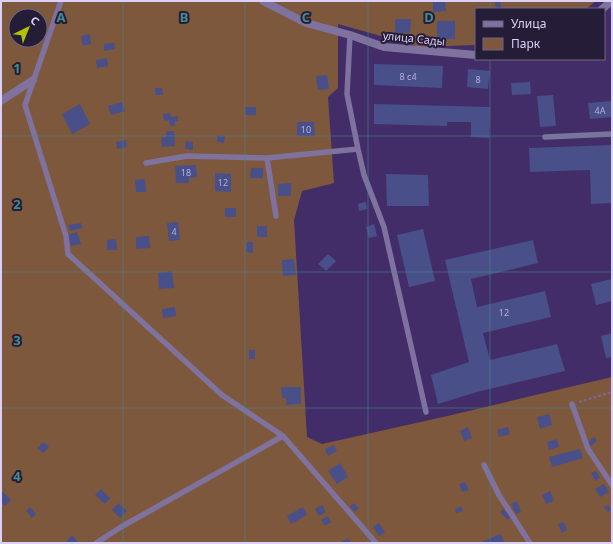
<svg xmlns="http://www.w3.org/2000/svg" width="613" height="544" font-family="'Noto Sans',sans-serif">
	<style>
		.green { fill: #7e583c; fill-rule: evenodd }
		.building { fill: #494f88 }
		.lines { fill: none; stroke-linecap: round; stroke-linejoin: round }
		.path { stroke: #79689b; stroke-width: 2; stroke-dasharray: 3 2; stroke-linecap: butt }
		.lane { stroke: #7f729f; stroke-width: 5.5 }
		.street { stroke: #7f729f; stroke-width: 8 }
		.grid { fill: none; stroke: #428d90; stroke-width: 1; stroke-opacity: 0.55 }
		.labels { text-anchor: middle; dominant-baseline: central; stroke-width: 4; stroke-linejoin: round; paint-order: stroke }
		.number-label { font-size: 9px; fill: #b6b0da }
		.street-label { font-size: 11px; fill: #dbd1f6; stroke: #251d37 }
		.grid-label { font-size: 13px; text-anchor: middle; font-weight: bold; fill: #428d90; stroke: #251d37; stroke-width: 4; stroke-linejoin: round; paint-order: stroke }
	</style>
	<rect width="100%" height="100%" fill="#422d68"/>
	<path class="green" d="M1,1H596L586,9H476V45L420,47L338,24V88L328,97L334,183L302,191L294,220L307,437L322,444L443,417L612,377V543H1ZM16,16H40V40H16Z"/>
	<path class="building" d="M433,1H445L446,11L433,12Z
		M500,1L502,9H496L495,2Z
		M395,19H411L410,33H395Z
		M437,21H455V39H437Z
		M90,34L91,44L83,46L81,36Z
		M114,43L115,49L104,51V44Z
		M107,58L108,66L97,68L96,60Z
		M374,64L443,66L442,88L374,85Z
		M468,69L490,71L488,89L467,87Z
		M327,75L329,89L318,90L316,76Z
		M530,82L531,94L512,95L511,83Z
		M155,88H162L163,95H155Z
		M553,95L556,126L540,127L537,96Z
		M612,101V117L590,119L588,103Z
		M122,102L125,111L111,115L108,106Z
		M80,104L90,124L72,134L62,114Z
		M374,104L490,107L489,138L471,137V122H447V126L374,124Z
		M245,107H256V115H245Z
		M170,113L171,117L178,116V121H175V126H170L169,120L164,121L163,114Z
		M297,122H314L315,136H297Z
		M166,131H174L175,146L162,147L161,138L166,137Z
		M217,135L225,136L224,143L217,142Z
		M126,140L127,147L117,149L116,142Z
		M186,141L193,142V150L185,149Z
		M612,145V203L591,204L590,170L530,172L529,148Z
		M196,165L197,177L189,178V183H176L175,166Z
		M251,168H263V178H250Z
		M215,173L231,174V192L215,191Z
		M386,174L428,175L429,206H387Z
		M145,179L146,192H136L135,180Z
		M291,183V196H278V184Z
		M366,202L367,209L359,211L358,204Z
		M225,208H236V217H225Z
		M178,222L180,240L169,241L167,223Z
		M81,223L82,228L70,231L68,225Z
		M374,224L377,236L369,238L366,227Z
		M257,226H267V237H257Z
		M423,229L435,281L409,287L397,235Z
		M77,232L81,244L71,246L68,235Z
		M149,236L150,248L136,249V237Z
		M116,239L117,250H107V240Z
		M533,240L538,263L471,279L477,307L545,291L551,317L483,333L490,360L557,344L565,371L477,392L438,404L431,375L469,362L445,260Z
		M247,242H253V253L246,252Z
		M328,254L336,261L326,271L318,264Z
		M294,259L296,275L283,276L282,260Z
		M172,271L174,288L159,289L158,273Z
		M612,279V301L596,305L591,284Z
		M175,307L176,316L163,318L162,309Z
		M612,333V357L606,358L601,336Z
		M249,350H255V359H249Z
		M281,387H301V404L286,405V398H282Z
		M549,414L552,425L540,429L537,417Z
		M468,427L472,438L464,441L460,431Z
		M508,427L510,434L499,437L497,430Z
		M594,437L597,441L591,446L588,442Z
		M557,439L559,447L549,450L547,442Z
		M44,442L49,447L43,453L37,448Z
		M334,445L337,451L328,456L325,449Z
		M580,449L583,458L552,467L549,457Z
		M340,463L348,477L337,484L328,471Z
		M596,471L600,478L595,481L591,473Z
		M465,482L469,490L462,492L459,484Z
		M604,484L609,492L600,497L595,489Z
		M101,489L110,498L105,504L95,495Z
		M1,490L11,500L5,506L1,502Z
		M550,491L554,501L546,504L542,495Z
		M517,501L521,512L516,514L511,504Z
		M118,503L127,511L120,518L112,510Z
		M354,503L359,508L355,512L350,507Z
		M322,505L326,512L319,516L315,509Z
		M608,505L611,510L608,512L604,507Z
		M461,506L463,511L456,513L455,509Z
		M30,507L36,514L32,518L26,511Z
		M303,507L307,515L291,524L287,516Z
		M503,509L511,517L508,520L500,512Z
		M328,516L331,522L325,526L321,520Z
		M564,522L567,530L562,533L558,524Z
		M379,523L385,532L379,536L373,527Z
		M501,534L504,542L501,543H483V541Z
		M72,535L78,542L77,543H67L66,542Z
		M348,538L351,543H340Z"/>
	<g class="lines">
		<path class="path" d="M579,402L612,392"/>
		<path class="lane" d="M61,1L25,105L66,236L68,254L222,395L283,436L376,543
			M350,35L347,94L358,149L364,175L384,227L426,412
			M545,137L612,134
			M267,158L276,216
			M146,163L187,156L267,158L358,149
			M572,404L588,449L612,485
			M484,465L499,495L530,543
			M96,543L121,527L283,436"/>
		<path class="street" d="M263,1L306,23L350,35L384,47L476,55
			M602,9L612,1
			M1,101L33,80"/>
	</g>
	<path class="grid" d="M123,1V543M245,1V543M368,1V543M490,1V9M490,59V543M1,136H612M1,272H612M1,408H612"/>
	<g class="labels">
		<g class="number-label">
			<text x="408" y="76">8 с4</text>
			<text x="478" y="79">8</text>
			<text x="600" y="110">4А</text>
			<text x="306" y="129">10</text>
			<text x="186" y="172">18</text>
			<text x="223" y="182">12</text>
			<text x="174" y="231">4</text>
			<text x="504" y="312">12</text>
		</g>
		<g class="street-label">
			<text transform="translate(414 38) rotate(6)">улица Сады</text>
		</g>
	</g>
	<g class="grid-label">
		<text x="61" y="22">A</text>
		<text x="184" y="22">B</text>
		<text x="306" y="22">C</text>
		<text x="429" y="22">D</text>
		<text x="17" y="73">1</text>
		<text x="17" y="209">2</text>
		<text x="17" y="345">3</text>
		<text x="17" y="481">4</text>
	</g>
	<rect width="613" height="544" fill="none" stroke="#dbd1f6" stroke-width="4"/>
	<rect x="475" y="8" width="130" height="52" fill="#251d37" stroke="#6e6583"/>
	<rect x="483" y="21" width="20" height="6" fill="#7f729f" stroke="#6e6583"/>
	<text x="511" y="28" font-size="12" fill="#dbd1f6">Улица</text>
	<rect x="483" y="38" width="20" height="12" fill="#7e583c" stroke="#6e6583"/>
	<text x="511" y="48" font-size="12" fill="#dbd1f6">Парк</text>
	<g transform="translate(28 28) rotate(43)"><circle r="19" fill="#251d37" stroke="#6e6583"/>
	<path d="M0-3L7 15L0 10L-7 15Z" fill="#afc504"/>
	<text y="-6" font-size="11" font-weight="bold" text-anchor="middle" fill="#dbd1f6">С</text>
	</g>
</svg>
